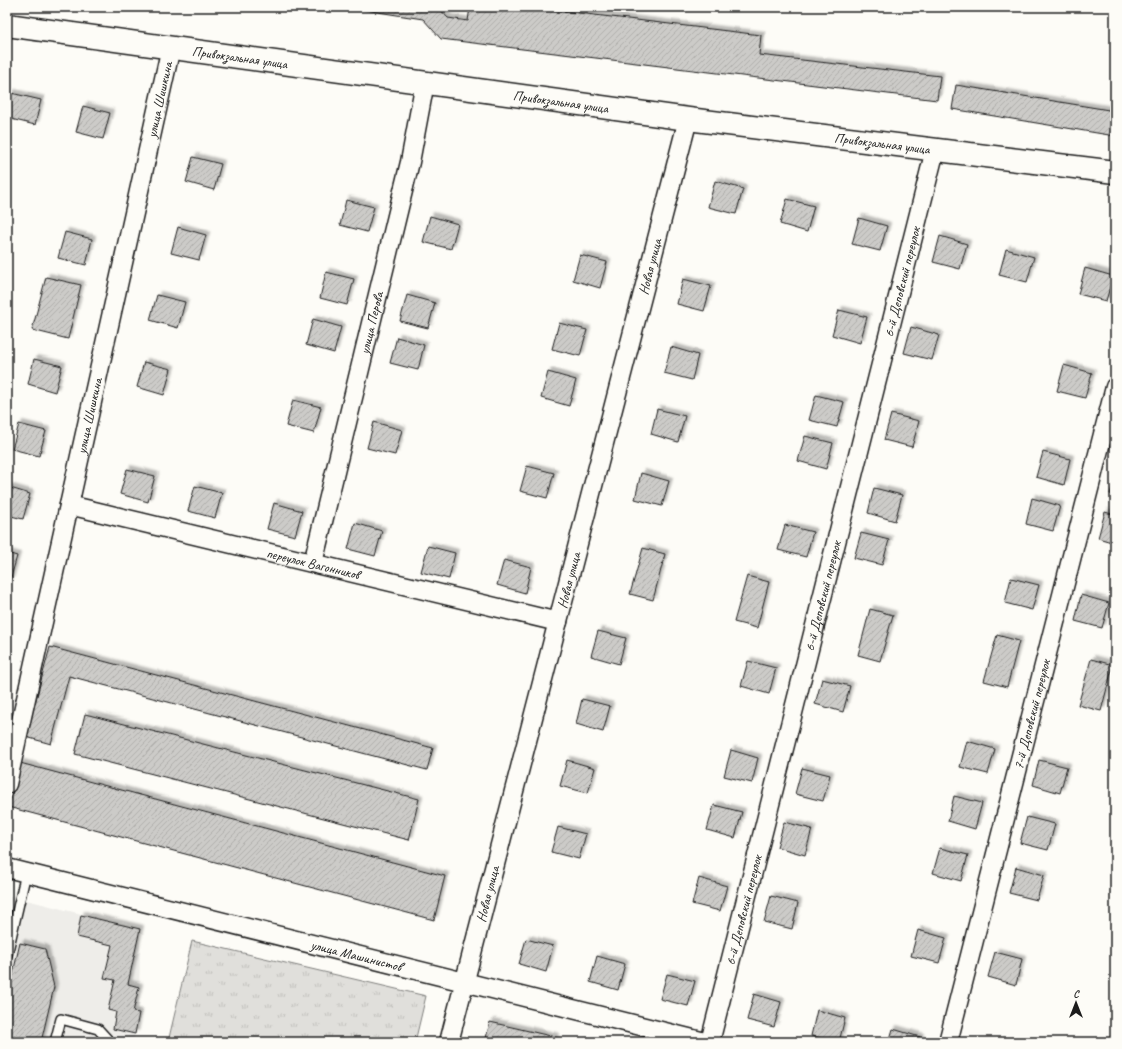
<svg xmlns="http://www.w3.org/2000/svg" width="1122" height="1049" font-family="Caveat,sans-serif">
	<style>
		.built { fill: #eeede9 }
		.grass { fill: url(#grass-tufts); stroke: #7e7e7c }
		.building { fill: url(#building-hatch); stroke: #1c1c1c; filter: url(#shadow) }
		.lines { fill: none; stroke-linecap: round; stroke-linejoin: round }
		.service-casing { stroke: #1c1c1c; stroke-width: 12 }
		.minor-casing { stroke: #1c1c1c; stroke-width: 21 }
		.tertiary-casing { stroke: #1c1c1c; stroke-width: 25 }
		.service { stroke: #fdfcf7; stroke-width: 9 }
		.minor { stroke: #fdfcf7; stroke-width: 18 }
		.tertiary { stroke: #fdfcf7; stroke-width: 22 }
		.labels { text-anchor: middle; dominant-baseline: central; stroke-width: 3; stroke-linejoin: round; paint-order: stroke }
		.street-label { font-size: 14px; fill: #1c1c1c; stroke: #fdfcf7 }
	</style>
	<defs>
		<pattern id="grass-tufts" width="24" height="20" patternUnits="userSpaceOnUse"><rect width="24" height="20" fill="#e0dfdb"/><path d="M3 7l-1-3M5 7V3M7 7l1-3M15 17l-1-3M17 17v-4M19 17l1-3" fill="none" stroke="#c0bfbb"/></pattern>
		<pattern id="building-hatch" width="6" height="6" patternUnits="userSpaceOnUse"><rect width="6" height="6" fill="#cccbc8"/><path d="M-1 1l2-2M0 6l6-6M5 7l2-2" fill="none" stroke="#afaeab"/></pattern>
		<filter id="shadow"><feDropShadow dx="3.5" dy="-3.5" stdDeviation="1" flood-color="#0004"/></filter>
	</defs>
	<rect width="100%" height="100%" fill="#fdfcf7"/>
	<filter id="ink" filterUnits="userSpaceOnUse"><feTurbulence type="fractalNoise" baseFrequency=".025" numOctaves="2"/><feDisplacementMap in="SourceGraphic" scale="8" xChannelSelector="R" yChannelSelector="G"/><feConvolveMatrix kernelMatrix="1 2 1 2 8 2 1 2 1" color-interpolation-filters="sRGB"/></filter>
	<g filter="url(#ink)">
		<path class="built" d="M7,895L140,929L139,1013L133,1042H7Z"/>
		<path class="grass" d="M192,941L426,996L415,1042H168Z"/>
		<path class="building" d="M345,7H438L448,18L468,21L470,7H528L761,35L759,55L940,76L937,100L441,39L423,19Z
			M956,85L1115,111V136L952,109Z
			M11,93L41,100L35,125L7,118Z
			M83,106L110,113L103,139L76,132Z
			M193,157L221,164L214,190L186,182Z
			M715,181L743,189L736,214L708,207Z
			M787,199L814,206L807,232L780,224Z
			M346,200L374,207L367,232L340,225Z
			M430,216L458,224L451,249L423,242Z
			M859,218L887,226L880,251L852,244Z
			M178,227L206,235L199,260L171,253Z
			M65,232L92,239L86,265L58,258Z
			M940,236L967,244L960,269L933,262Z
			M1006,249L1034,257L1027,282L999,275Z
			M580,255L607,262L600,288L573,280Z
			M1085,268L1113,276L1106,301L1078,294Z
			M326,272L354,279L347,305L320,298Z
			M46,277L81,285L68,339L32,330Z
			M683,279L711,286L704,311L677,304Z
			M157,295L185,302L178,328L150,320Z
			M407,295L435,303L428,328L400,321Z
			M839,310L867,317L860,343L832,335Z
			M313,319L341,327L334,353L306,345Z
			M559,323L587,330L580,356L552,349Z
			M911,327L939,335L932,360L904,353Z
			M397,337L424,345L418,370L390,363Z
			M671,347L698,355L692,380L664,373Z
			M34,359L62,366L55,392L28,384Z
			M144,362L171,369L164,395L137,387Z
			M1064,365L1092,373L1085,398L1057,391Z
			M548,372L576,380L569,406L541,398Z
			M816,395L844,402L837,427L809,420Z
			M293,400L321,407L314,433L286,426Z
			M657,409L685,416L678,442L651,434Z
			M891,414L919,421L912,447L884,440Z
			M374,422L402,430L395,455L367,448Z
			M19,424L46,431L39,456L12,449Z
			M805,436L833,443L826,469L798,461Z
			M1043,452L1070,459L1064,485L1036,477Z
			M527,466L554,473L547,498L520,491Z
			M127,469L155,476L148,502L120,494Z
			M641,473L669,481L662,506L635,499Z
			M1115,477V495L1110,494Z
			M195,486L222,493L215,518L188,511Z
			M7,487L30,494L23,519L7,515Z
			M874,488L902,495L895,521L868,513Z
			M1032,498L1060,506L1053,531L1026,524Z
			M274,503L302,511L295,536L267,529Z
			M1105,512L1115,515V543L1098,538Z
			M355,523L382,531L375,556L348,549Z
			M785,525L813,532L806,557L778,550Z
			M861,533L889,540L882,565L854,558Z
			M428,546L455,553L449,579L421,572Z
			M643,548L665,554L653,600L630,594Z
			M7,553L17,556L10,581L7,580Z
			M504,560L531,567L525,593L497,585Z
			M747,576L769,582L757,628L734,622Z
			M1011,578L1039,585L1032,610L1005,603Z
			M1081,595L1109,603L1102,628L1075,621Z
			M870,609L893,615L880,661L858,655Z
			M598,631L626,638L619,664L591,656Z
			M997,635L1019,641L1007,687L984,681Z
			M50,647L433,748L427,770L69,676L51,744L26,737Z
			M1091,659L1113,665L1101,711L1078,705Z
			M748,661L776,668L769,694L741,686Z
			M822,679L850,686L843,712L815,704Z
			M582,699L610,706L603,732L576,724Z
			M85,714L419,799L409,840L75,754Z
			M967,741L995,749L988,774L960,767Z
			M731,750L758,758L752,783L724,776Z
			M567,760L595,768L588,793L560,786Z
			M1039,760L1067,767L1060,793L1033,785Z
			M20,763L445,876L434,920L8,807Z
			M802,768L830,775L823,801L795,794Z
			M954,796L982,803L975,829L948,821Z
			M714,805L742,812L735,838L707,830Z
			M1027,817L1055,824L1048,850L1020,843Z
			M784,822L812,829L805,855L777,847Z
			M558,827L586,834L579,859L551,852Z
			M940,848L968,855L961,881L933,873Z
			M1016,867L1044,875L1037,900L1009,893Z
			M699,878L727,886L720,911L692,904Z
			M771,896L798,903L792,929L764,922Z
			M81,915L140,929L128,984L139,987L133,1012L139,1013L135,1034L113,1029L116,1012L108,1010L115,980L104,978L112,945L77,937Z
			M918,930L946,938L939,963L911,956Z
			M526,939L553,946L546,972L519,964Z
			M20,943L45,949L54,987L41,1042H7V999Z
			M995,952L1022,959L1016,985L988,977Z
			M597,956L625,964L618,990L590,982Z
			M667,974L695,981L688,1006L660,999Z
			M754,994L781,1002L774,1027L747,1020Z
			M817,1010L845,1018L839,1042L811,1036Z
			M490,1022L555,1037L554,1042H485Z
			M893,1029L920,1037L919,1042H889Z"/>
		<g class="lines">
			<g class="service-casing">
				<path id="service" d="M7,955L26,873
					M55,1042L61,1019L98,1029L110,1042"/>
			</g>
			<g class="minor-casing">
				<g id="minor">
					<path id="s1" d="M69,505L558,622"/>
					<path id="s2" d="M313,563L410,162L425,82"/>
					<path id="s3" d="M7,784L171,47"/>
					<path id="s4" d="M7,868L705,1042"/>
					<path id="s5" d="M449,1042L688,119"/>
					<path id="s6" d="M710,1042L935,150"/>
					<path id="s7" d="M948,1042L1115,387"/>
				</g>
			</g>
			<g class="tertiary-casing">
				<g id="tertiary">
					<path id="s8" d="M7,25L688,119L1115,172"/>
				</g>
			</g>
			<use href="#service" class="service"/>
			<use href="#minor" class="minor"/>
			<use href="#tertiary" class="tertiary"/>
		</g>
	</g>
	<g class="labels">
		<g class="street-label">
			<text stroke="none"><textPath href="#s8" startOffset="235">Привокзальная улица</textPath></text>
			<text stroke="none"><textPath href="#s3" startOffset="701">улица Шишкина</textPath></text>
			<text stroke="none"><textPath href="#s8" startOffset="559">Привокзальная улица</textPath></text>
			<text stroke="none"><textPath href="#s8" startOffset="883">Привокзальная улица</textPath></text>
			<text stroke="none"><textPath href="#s5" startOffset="801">Новая улица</textPath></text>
			<text stroke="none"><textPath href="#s6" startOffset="784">6-й Деповский переулок</textPath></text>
			<text stroke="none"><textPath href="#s2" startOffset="247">улица Перова</textPath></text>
			<text stroke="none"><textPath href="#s3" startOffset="377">улица Шишкина</textPath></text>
			<text stroke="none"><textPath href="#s1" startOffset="251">переулок Вагонников</textPath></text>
			<text stroke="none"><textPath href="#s5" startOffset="477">Новая улица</textPath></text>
			<text stroke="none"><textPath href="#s6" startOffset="460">6-й Деповский переулок</textPath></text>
			<text stroke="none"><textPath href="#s7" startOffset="338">7-й Деповский переулок</textPath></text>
			<text stroke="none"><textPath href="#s5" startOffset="153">Новая улица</textPath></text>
			<text stroke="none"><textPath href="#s6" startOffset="136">6-й Деповский переулок</textPath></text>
			<text stroke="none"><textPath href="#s4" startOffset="360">улица Машинистов</textPath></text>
		</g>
	</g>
	<rect width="1122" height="1049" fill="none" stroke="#fdfcf7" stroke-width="24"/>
	<rect x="12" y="12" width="1098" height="1025" fill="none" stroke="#1c1c1c" stroke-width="1.5" filter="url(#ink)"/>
	<g transform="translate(1076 1003)" stroke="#fdfcf7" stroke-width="3" paint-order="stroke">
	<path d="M0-3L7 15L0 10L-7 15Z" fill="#1c1c1c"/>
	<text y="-6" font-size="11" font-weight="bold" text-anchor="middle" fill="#1c1c1c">С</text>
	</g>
</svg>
